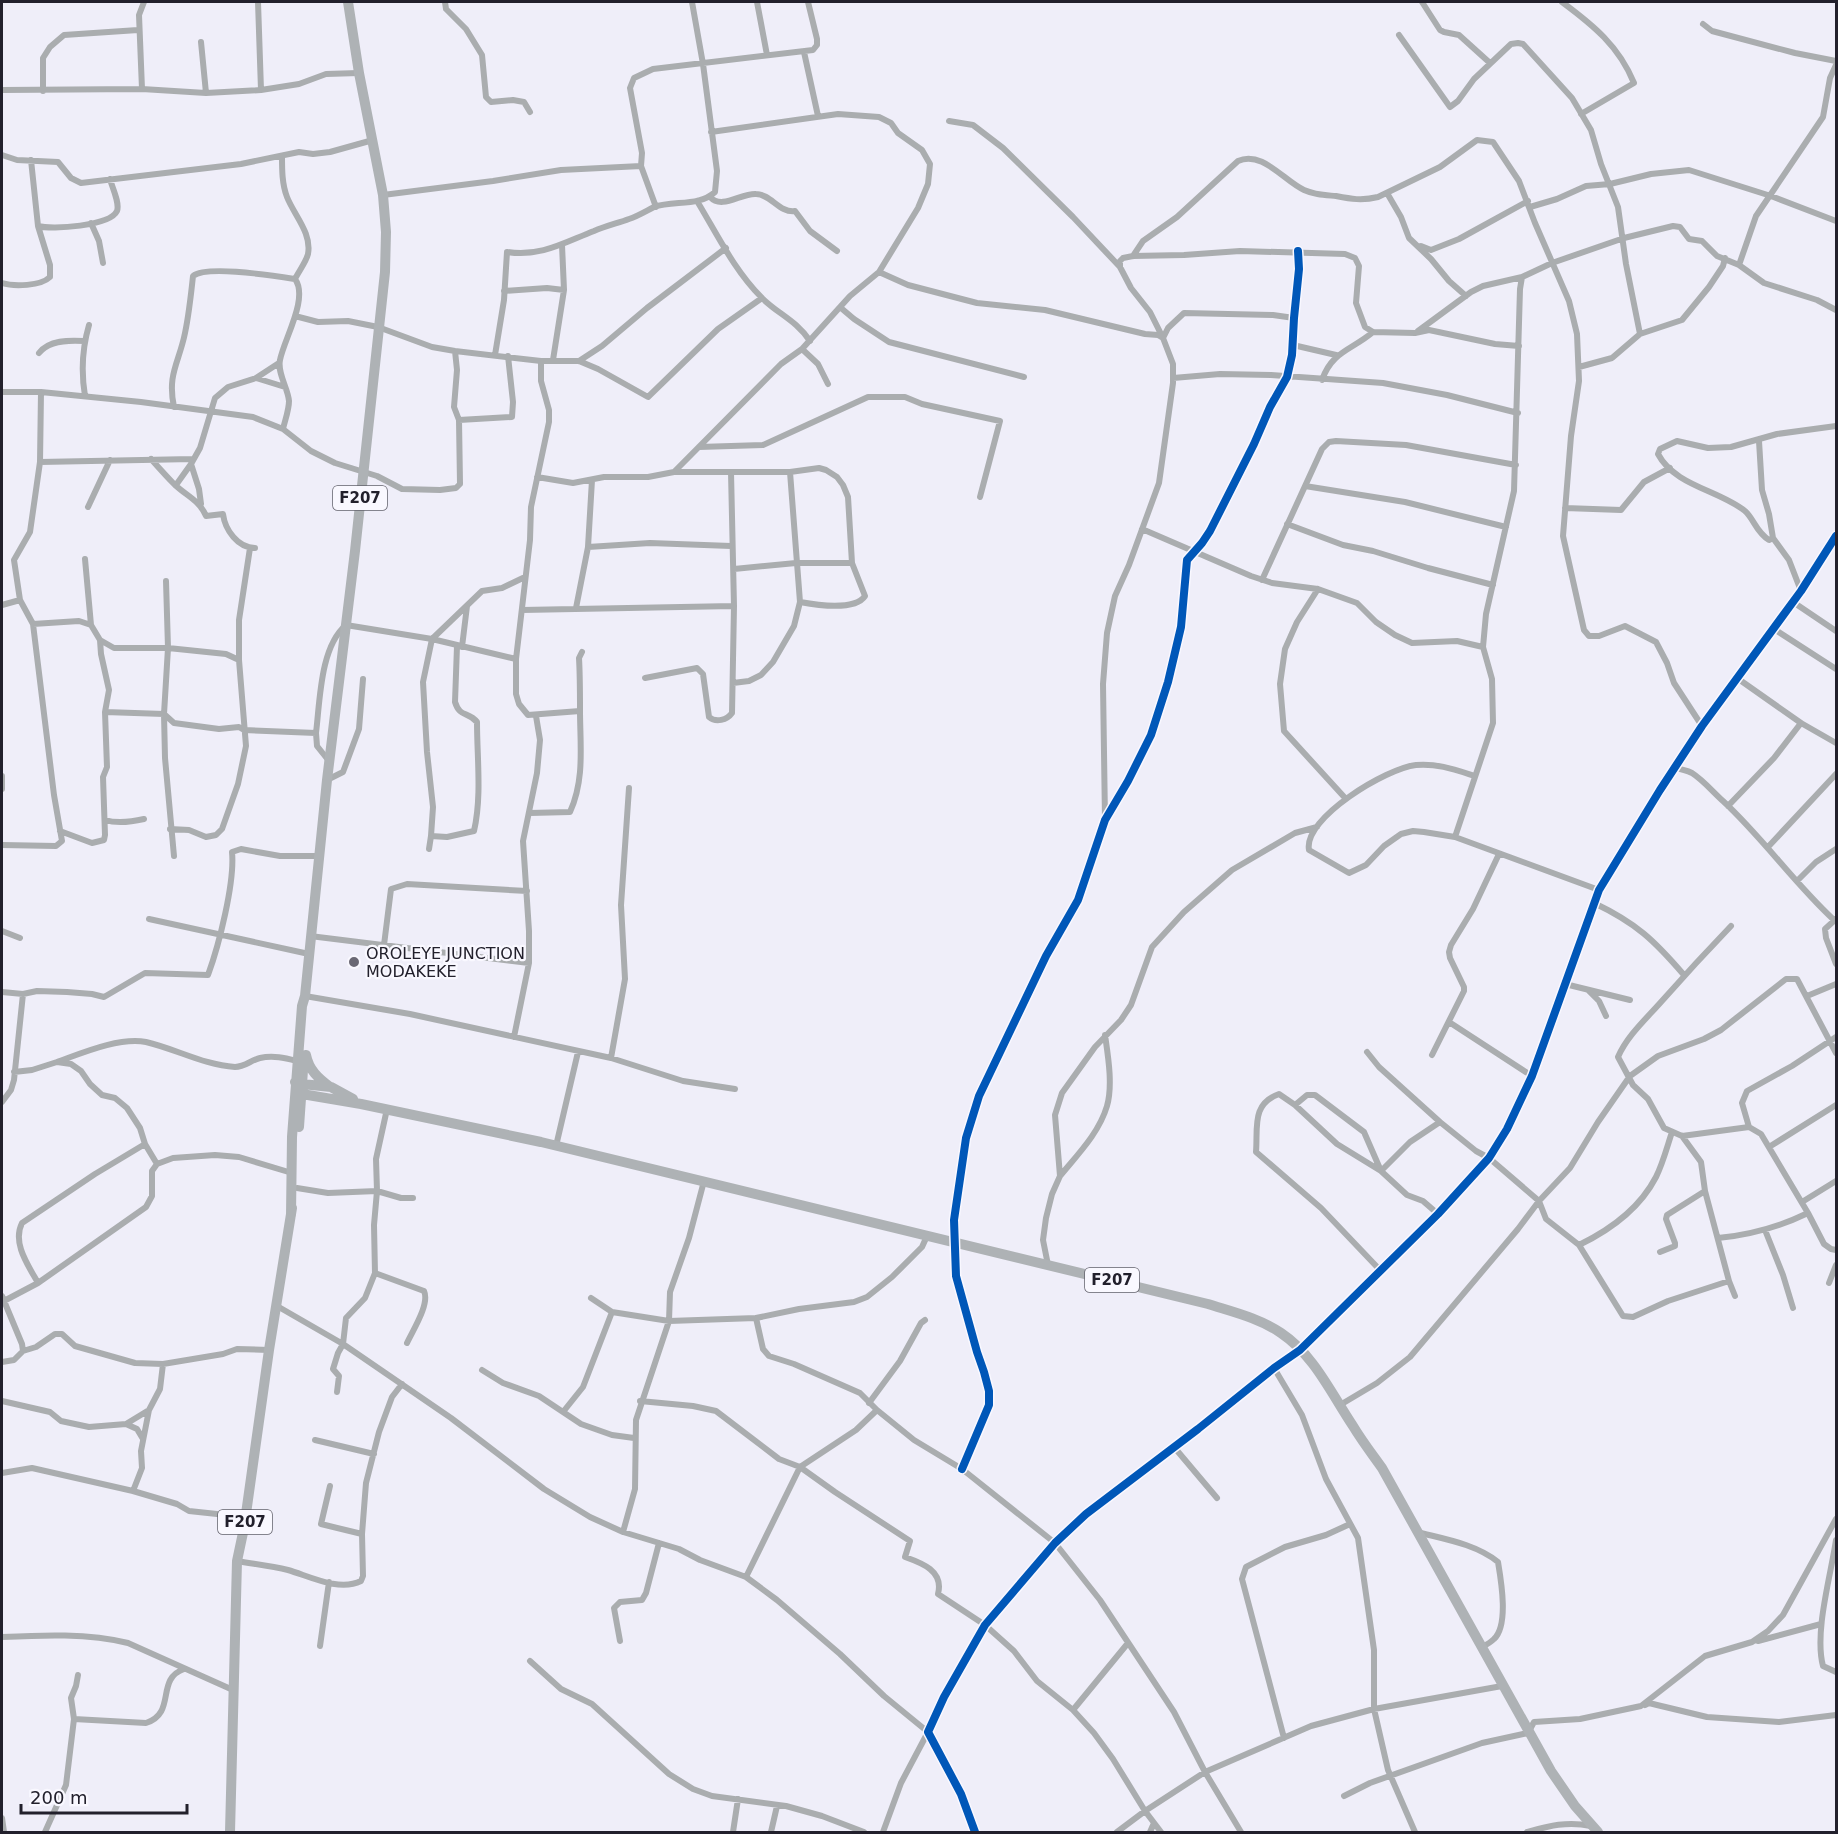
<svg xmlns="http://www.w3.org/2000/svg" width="1838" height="1834" font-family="'DejaVu Sans',sans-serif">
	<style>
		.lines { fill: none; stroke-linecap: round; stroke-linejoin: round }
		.street { stroke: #aaadaf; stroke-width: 6 }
		.secondary { stroke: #a9adb0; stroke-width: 9 }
		.primary { stroke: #aeb2b5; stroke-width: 10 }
		.cycleway-casing { stroke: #f9f8ff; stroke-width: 11 }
		.cycleway { stroke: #0057b8; stroke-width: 8 }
		.poi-dot { fill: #6a6874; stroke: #f9f8ff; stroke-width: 2 }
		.labels { text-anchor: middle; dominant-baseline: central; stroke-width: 4.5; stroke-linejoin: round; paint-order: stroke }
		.shield { fill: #f9f8ff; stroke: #62616b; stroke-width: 1.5 }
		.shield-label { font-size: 15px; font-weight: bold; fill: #22202c }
		.poi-label { font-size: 16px; fill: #22202c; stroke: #f9f8ff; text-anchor: start }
	</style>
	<rect width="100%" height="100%" fill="#efeef9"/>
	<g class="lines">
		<path class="street" d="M258,2L261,90
			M445,2L446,9L466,29L482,55L486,97L491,102L513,100L524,102L530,112
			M757,2L767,55
			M1422,2L1440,30L1444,32L1459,35L1490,63
			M1562,2C1593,25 1619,46 1634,83L1581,114
			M1703,24L1712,31L1795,53L1836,61
			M1399,35L1450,107L1458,101L1474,79L1511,44L1518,43L1523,44L1572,98L1591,130L1601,164L1618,207L1626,264L1640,334L1612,358L1579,367
			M201,42L206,93
			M804,52L818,116
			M142,89L139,15L144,2
			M2,90L142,89L206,93L261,90L299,84L326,74L359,73
			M43,91V58L50,47L64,35L138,30
			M949,121L973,125L1003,148L1073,217L1120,267
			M2,155L17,160L58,162L71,178L81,183L241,164L299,152L313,154L330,152L373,140
			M282,156C282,170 282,184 287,197C294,215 312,233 308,254C306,262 299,271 295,279C309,298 284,339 280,360C277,373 288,388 289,401C289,410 285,420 283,429
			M1387,193L1401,217L1409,238L1431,259L1449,281L1466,296
			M383,195L493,181L561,170L641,166
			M710,197C722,210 741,193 756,194C771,194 779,213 795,211L810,231L837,251
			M697,201C717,234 734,270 762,298C778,314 796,320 810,341
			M656,207L641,166L642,153L630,88L634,78L653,69L813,50L817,45V39L808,2
			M1530,207L1557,199L1586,186L1610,184L1651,174L1689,170L1771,196L1836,221
			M91,223L99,241L103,263
			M38,226C52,230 110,226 117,211C120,203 112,187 110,179
			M1421,246L1431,250L1459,239L1528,201
			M1133,256L1143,241L1177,217L1238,161C1262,150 1284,181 1304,190C1315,195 1324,195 1336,196C1351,199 1362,201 1378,197L1440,167L1477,140L1493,142L1519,181L1535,223L1569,301L1577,334L1579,381L1571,436L1563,536L1584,630L1589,636H1599L1625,626L1656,642L1667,663L1674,683L1702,726
			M1739,265L1756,216L1823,117L1830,78L1836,65
			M879,272L908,285L977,303L1045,310L1145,334L1158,335L1163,338L1168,328L1184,313L1273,315L1294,318
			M2,283C14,287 41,286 50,277V265L38,226L31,160
			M504,291L547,288L564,290
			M841,308L854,319L889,342L1024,377
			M295,316L318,322L348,321L378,327L432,347L455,351L541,361H579L598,369L648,397L718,329L762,298
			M1418,331L1471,292L1483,286L1522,277L1552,263L1624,238L1673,226L1680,227L1689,239L1702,241L1717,256L1739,265L1764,283L1817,300L1836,310
			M1640,334L1682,320L1709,287L1723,266L1725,258
			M1293,345L1336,355
			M802,349L818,364L828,384
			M39,353C49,340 69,340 84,341
			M495,355L504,300L507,252C541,257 563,243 594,231C606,226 618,223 629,219C638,216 646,211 654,207C674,200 699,207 715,192L717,171L703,64L692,2
			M553,360L564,290L562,245
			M541,361V381L549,410V422L531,507L530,540L516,659V694L519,704L528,715L580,711
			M579,361L602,346L647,308L726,248
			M256,378L285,387
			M1173,378L1220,374L1271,375L1383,383L1447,395L1518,413
			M1322,380C1332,351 1352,350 1373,332
			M2,392H41L141,402L253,417L283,429L311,451L335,463L377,476L402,489L440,490L456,488L460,484L459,420L454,407L457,370L455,351
			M41,392L40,462L30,532L14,560L20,600L33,624L79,621L91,625
			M85,396C81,372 82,349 89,325
			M174,407C167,374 179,363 185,333C189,314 191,295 193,276C207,265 276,276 295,279
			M459,420L512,417L513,402L508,356
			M1759,441L1762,490L1769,514L1773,538L1789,560L1801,591
			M699,447L763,445L868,397H905L922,404L1000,421L980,497
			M151,459C159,468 167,477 175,485C187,496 200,501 206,516L223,514C225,530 238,548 255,548
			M40,462L193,459
			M674,472L781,364L802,349L850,296L879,272L918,208L928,184L930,164L922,150L898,133L891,123L879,117L838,114L711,132
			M537,477L573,483L604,477H648L674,472H790L819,468L826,470L837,477L843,485L848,497L852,563L865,596C855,611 816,605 800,602
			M176,485L191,464
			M1305,486L1405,502L1506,527
			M201,504L199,489L191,464L200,448L215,398L228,387L256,378L279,363
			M88,507L110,460
			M1565,508L1621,510L1644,482L1670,468
			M1287,524L1343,545L1373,551L1428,568L1493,585
			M1142,529L1251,576L1272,583L1318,589L1357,603L1376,622L1395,635L1412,643L1457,641L1483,647
			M1773,538L1769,540C1756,532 1754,519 1745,511C1719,490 1675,486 1658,454L1660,449L1677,441L1708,448L1731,447L1777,434L1836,426
			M588,547L650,543L731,546
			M85,559L91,625L100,640L114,648H168L226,654L239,660
			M734,569L796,563H852
			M1262,580L1322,449L1329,442L1336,441L1406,445L1516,465
			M166,581L168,648L164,714L165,758L174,856
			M1318,589L1297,622L1285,649L1280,684L1284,731L1346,799
			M1793,602L1836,631
			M2,605L20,600
			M576,608L588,547L592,480
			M522,610L734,606
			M1774,629L1836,669
			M462,647L467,606
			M645,678L697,668L703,674L709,717C716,723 727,720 732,713L734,606L731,472
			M1737,678L1801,723L1836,743
			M733,683L749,681L761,675L773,662L794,626L800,602L790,472
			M105,712L164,714L174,723L219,729L239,727L244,730L316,733L317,746L329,761
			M316,733C320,701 320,647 346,625L432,639L516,659
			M1674,768C1681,769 1686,770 1692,773C1703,780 1713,792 1723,801C1763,838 1794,883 1834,920
			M2,776V789
			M1475,776C1456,770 1437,763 1416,765C1387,768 1303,818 1309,850L1349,873L1366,865L1384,846L1401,834L1413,831L1424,832L1455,837L1599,890
			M327,780L343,772L359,729L363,679
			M1728,806L1774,758L1801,723
			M530,813L570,812C585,779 580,745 580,710C580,692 580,675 579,658L582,652
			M105,820C118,824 131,822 144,819
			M1105,820L1103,684L1107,633L1115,596L1129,565L1159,483L1173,383V364L1163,338L1150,312L1131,288L1120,267V261L1123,258L1133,256L1184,255L1240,251L1345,254L1355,258L1359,266L1356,303L1365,327L1373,332L1415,333L1429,330L1495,344L1519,346
			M170,829L189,830L206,837L216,835L222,829L238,784L246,746L239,660V620L250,548
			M60,831L92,843L104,840L105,835L103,777L107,767L105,712L109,690L101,654L100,640
			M431,836L433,807L427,752L423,682L432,639L482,591L502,588L525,577
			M1455,837L1493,723L1492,679L1483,647L1486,614L1514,491L1520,289L1522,277
			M2,845L56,846L62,841L54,795L33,624
			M1768,847L1836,774
			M429,849L431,836L447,837L474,831C482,796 477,758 477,722C468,711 460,718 455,702L457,646
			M1797,881L1816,862L1836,849
			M1594,903C1636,923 1654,940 1684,975
			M149,919L309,954
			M1836,919L1825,929L1826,938L1836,964
			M1731,926C1707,951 1684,976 1661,1002C1646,1019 1627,1036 1618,1057L1633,1085L1648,1099L1664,1128L1682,1136L1749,1127L1761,1134L1808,1213L1824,1244L1831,1249L1836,1250
			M2,931L20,938
			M310,936L529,963
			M384,945L391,889L407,884L527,891
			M1565,984L1630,1000
			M1588,990L1599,1001L1606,1016
			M2,992L23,994L37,991L67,992L92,994L104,997L145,973L208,975C219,945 235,882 232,852L241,849L280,856H319
			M305,996L410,1014L611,1058L683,1081L735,1089
			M1807,996L1836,984
			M1449,1022L1532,1076
			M514,1037L529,963V931L523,841L537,773L540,740L536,716
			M1367,1052L1379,1067L1440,1122L1476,1151L1489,1158L1539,1201L1546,1219L1579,1245L1623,1316L1633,1317L1668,1301L1729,1281
			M1432,1055L1464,991V987L1450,958L1449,952L1451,945L1473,909L1499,854
			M611,1058L625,979L621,905L629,788
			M57,1062C82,1053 119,1037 146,1042C176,1049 204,1065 235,1067C245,1067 251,1060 260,1058C273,1055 285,1058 297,1061
			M14,1072L32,1070L57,1062L71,1064L81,1071L90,1084L102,1095L115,1098L127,1108L140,1128L145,1144L157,1164
			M2,1102L11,1090L14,1080L23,994
			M1295,1105L1337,1144L1381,1171L1410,1142L1440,1122
			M1749,1127L1742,1103L1747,1091L1792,1066L1836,1037
			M1682,1136L1701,1162L1705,1191L1729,1281L1735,1296
			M556,1146L578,1052
			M1769,1147L1836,1105
			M1060,1176C1078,1154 1099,1133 1107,1106C1113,1085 1108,1056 1105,1035
			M297,1188L328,1193L377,1191L401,1198H413
			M1802,1202L1836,1181
			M1765,1230L1783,1275L1793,1308
			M1718,1238C1751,1235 1779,1227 1808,1213
			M1579,1245C1610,1230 1640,1208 1656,1177C1663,1163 1667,1147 1672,1132
			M1660,1252L1675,1246V1243L1666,1219L1667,1215L1705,1191
			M1048,1265L1043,1240L1046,1218L1052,1194L1060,1176L1055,1115L1062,1093L1095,1047L1121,1020L1131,1005L1152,947L1184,912L1232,870L1295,833L1317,827
			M1380,1270L1321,1208L1256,1152C1258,1128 1251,1104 1279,1094L1295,1105L1307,1095H1315L1364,1132L1381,1171L1407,1195L1423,1201L1438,1214
			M375,1273L424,1291C430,1304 413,1330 407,1343
			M38,1283C28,1265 12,1243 22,1223L95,1174L145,1144
			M1829,1283L1836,1265
			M2,1296L22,1344L23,1351
			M591,1298L612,1312L669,1321L756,1318L799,1309L854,1302L867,1297L892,1277L922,1247L927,1236
			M2,1302L38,1283L146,1207L152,1196V1171L157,1164L173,1158L215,1155L239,1157L292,1173
			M277,1306L343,1344L451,1418L544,1489L590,1517L623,1532L679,1549L700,1560L746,1577L777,1600L840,1654L884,1696L928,1732L901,1783L883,1832
			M756,1318L763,1349L769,1356L794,1364L860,1393L877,1410L914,1440L962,1469L1055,1543L1100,1600L1174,1712L1205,1772L1241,1832
			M2,1362L14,1360L23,1351L36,1347L55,1334H62L75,1346L135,1363L163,1364L223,1354L237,1349L269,1350
			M1274,1368L1302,1415L1326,1479L1358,1538L1374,1650V1709L1388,1770L1415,1832
			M482,1370L503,1383L539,1396L581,1424L612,1435L634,1438
			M337,1392L339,1376L333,1369L338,1353L343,1344L346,1318L365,1298L375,1273L374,1225L377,1191L376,1159L387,1109
			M2,1401L50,1412L61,1421L89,1427L126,1424L149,1410
			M640,1401L693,1406L716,1411L779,1459L800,1467L835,1492L910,1541L905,1557C922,1563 944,1571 938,1594L985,1625L1014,1651L1037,1681L1073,1710L1094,1733L1113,1759L1145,1811L1161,1832
			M869,1403L900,1361L921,1323L925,1320
			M1340,1405L1377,1383L1410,1357L1518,1229L1539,1201L1570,1168L1598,1122L1630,1076L1658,1056L1704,1039L1721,1030L1786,979H1797L1836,1053
			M563,1412L583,1387L612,1312
			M126,1424L137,1429L143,1439
			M315,1440L374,1454
			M1174,1447L1217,1498
			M962,1469L989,1405V1391L984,1372L977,1352L956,1276L954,1220L966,1138L979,1096L1046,956L1078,900L1105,820L1128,781L1151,735L1168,682L1181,627L1187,560L1202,543L1210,531L1254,444L1270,407L1287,377L1292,355L1294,318L1299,269L1298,251
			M2,1473L32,1468L133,1491L177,1504L189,1511L245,1517
			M330,1486L321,1524L362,1534
			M133,1491L142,1468L141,1451L149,1410L160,1389L163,1364
			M623,1532L635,1489L636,1420L669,1321L670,1292L689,1238L704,1181
			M1417,1532C1444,1539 1476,1544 1498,1562C1501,1580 1509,1625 1494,1639C1491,1642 1486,1645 1482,1647
			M1836,1540C1831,1575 1814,1632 1823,1666L1836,1672
			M237,1561C254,1564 271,1566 288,1570C309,1576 339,1592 361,1581L363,1576L362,1534L366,1483L379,1432L392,1397L402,1384
			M746,1577L800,1467L856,1430L877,1410
			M2,1637C42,1635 88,1633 128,1643L233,1690
			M620,1641L614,1608L620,1602L642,1600L646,1593L659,1543
			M1758,1641L1821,1624
			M320,1646L329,1582
			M530,1661L561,1689L592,1704L669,1774L693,1789L712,1796L786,1806L822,1816L864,1832
			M1645,1705L1649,1703L1657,1705L1707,1717L1779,1722L1836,1715
			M1073,1710L1128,1643
			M74,1719L146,1723C177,1713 155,1679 184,1669
			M928,1732L944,1697L985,1625L1055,1543L1086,1514L1198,1429L1274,1368L1300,1350L1438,1214L1489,1158L1507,1129L1532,1076L1599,890L1660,790L1702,726L1801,591L1836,536
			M1284,1738L1242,1579L1246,1567L1285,1547L1326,1535L1350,1524
			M1344,1796L1370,1783L1482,1743L1528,1733L1534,1722L1580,1719L1641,1706L1705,1656L1752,1642L1768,1631L1783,1615L1836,1519
			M2,1818L4,1832
			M45,1832L66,1785L74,1719L71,1698L76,1686L78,1675
			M733,1832L738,1799
			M771,1832L777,1806
			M1117,1832L1145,1811L1205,1772L1311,1726L1374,1709L1502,1686
			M1150,1832L1154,1823
			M1527,1832C1549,1826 1567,1821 1591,1826"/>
		<path class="secondary" d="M928,1732L961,1794L975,1832"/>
		<path class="primary" d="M306,1055C309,1070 318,1078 330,1087
			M295,1082L302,1094L361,1104L541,1142L1208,1304C1233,1312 1259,1318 1281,1333C1314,1355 1331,1393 1353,1426C1362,1441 1372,1454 1382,1468L1551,1771L1575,1806L1598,1832
			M298,1087L302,1084L331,1087L353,1099
			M299,1127L304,1056
			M291,1215L292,1137L302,1006L305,996L327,780L355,551L385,272L386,232L383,195L359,73L348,2
			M230,1832L237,1561L244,1528L269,1350L292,1208"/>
		<g class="cycleway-casing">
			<path id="cycleway" d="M962,1469L989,1405V1391L984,1372L977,1352L956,1276L954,1220L966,1138L979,1096L1046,956L1078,900L1105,820L1128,781L1151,735L1168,682L1181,627L1187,560L1202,543L1210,531L1254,444L1270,407L1287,377L1292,355L1294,318L1299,269L1298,251
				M975,1832L961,1794L928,1732L944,1697L985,1625L1055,1543L1086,1514L1198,1429L1274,1368L1300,1350L1438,1214L1489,1158L1507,1129L1532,1076L1599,890L1660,790L1702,726L1801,591L1836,536"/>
		</g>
		<use href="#cycleway" class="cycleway"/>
	</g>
	<circle class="poi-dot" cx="354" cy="962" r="6"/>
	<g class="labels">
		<g class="shield">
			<rect x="333" y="486" width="54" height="24" rx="4.5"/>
			<rect x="1085" y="1268" width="54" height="24" rx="4.5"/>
			<rect x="218" y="1510" width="54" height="24" rx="4.5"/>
		</g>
		<g class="shield-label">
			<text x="360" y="498">F207</text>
			<text x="1112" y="1280">F207</text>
			<text x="245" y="1522">F207</text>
		</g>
		<g class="poi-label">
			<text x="366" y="953">OROLEYE JUNCTION<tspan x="366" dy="18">MODAKEKE</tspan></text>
		</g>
	</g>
	<rect width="1838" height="1834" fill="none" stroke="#22202c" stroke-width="6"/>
	<path d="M21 1804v9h166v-9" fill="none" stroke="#22202c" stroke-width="3"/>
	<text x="30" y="1804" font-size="18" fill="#22202c" stroke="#f9f8ff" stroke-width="4.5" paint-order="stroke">200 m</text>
</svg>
